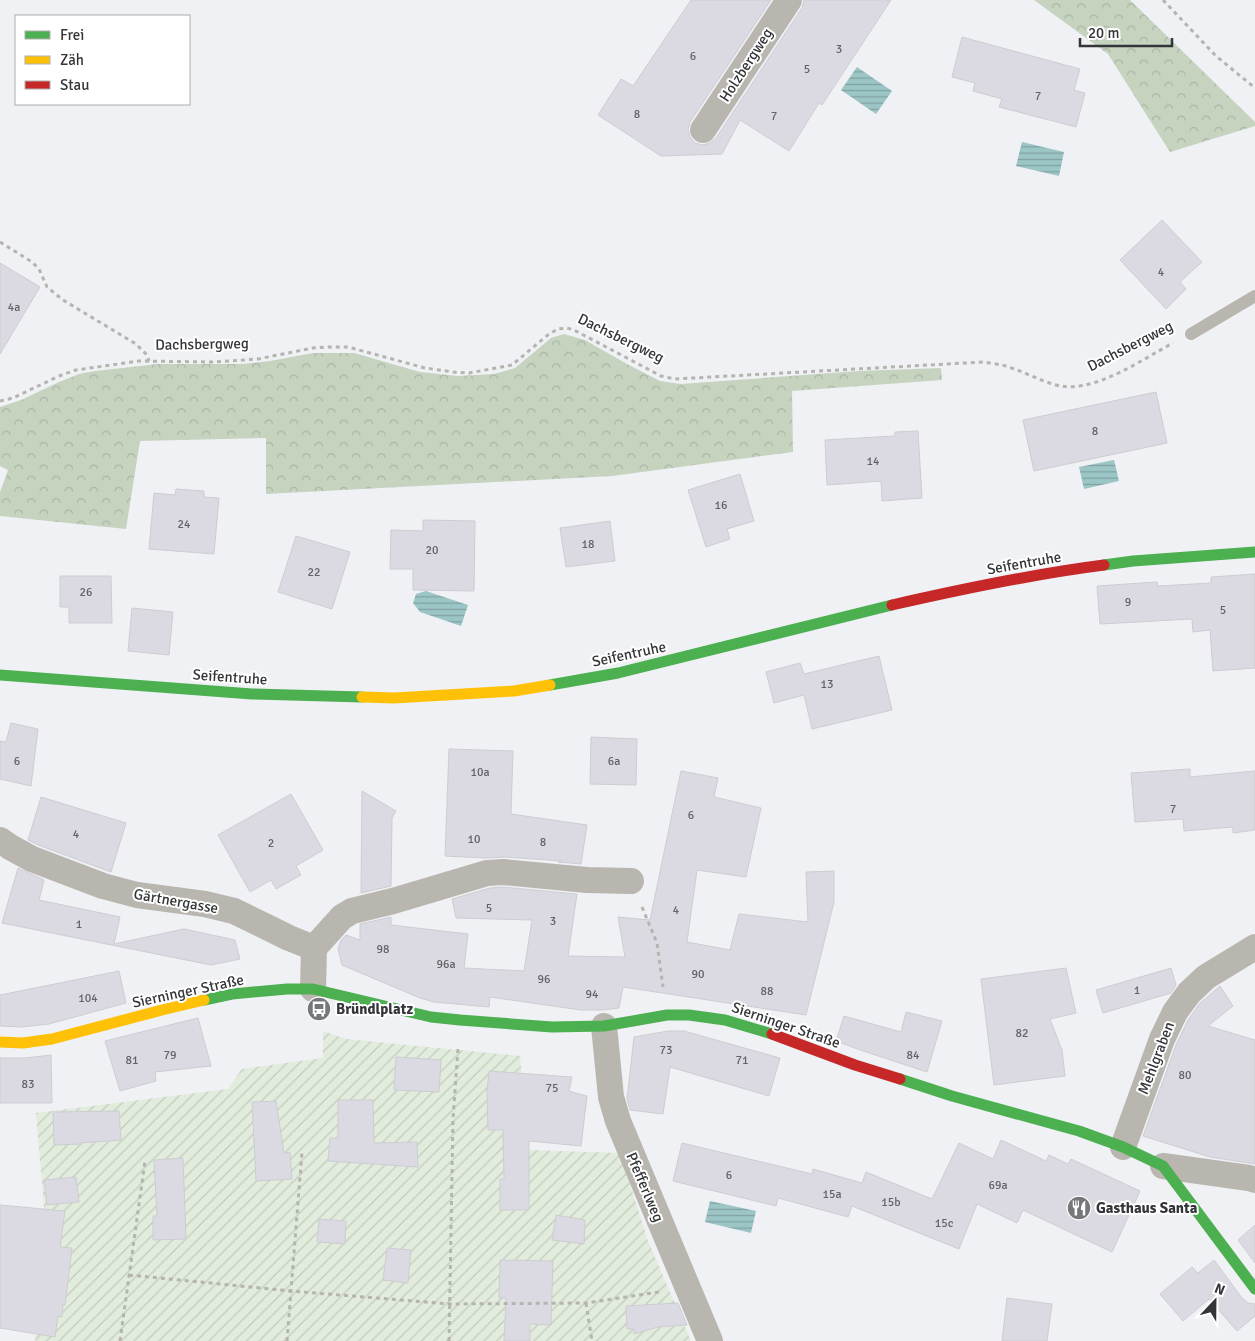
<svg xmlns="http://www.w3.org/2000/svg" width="1255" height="1341" font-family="Signika,sans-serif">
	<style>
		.forest { fill: url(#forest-crowns) }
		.garden { fill: url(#garden-furrows) }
		.water { fill: url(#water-rules) }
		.building { fill: #dbd9e2; stroke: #cdcdd1 }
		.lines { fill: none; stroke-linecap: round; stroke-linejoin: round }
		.path { stroke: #b5b4af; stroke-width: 3; stroke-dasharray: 4 4; stroke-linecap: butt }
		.lane { stroke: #b9b6b0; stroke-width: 12 }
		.street { stroke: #b9b6b0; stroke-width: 26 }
		.fast { stroke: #4caf50; stroke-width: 11 }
		.slow { stroke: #ffc107; stroke-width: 11 }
		.jam { stroke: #c62828; stroke-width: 11 }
		.labels { text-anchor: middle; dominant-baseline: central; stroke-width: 4; stroke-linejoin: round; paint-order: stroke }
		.number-label { font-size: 12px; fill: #616266 }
		.street-label { font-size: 15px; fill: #343538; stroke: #fff }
		.poi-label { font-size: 15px; font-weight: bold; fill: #343538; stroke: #fff; text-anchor: start }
	</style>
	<defs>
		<pattern id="forest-crowns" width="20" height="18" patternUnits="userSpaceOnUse" patternTransform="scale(1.25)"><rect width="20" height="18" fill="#c5d3bf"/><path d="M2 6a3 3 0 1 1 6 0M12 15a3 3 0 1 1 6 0" fill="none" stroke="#aab6a5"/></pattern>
		<pattern id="garden-furrows" width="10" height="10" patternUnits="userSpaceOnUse" patternTransform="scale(1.25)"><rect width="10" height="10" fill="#e1ecdc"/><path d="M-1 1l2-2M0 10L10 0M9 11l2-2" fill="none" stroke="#c2cbbe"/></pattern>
		<pattern id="water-rules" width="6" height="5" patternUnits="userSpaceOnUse" patternTransform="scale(1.25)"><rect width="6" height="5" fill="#9cc5c6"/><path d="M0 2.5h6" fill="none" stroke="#80a1a2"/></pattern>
	</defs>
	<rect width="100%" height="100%" fill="#eff1f5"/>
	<path class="forest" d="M1034,0H1130L1255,122V126L1170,152L1108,54Z
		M564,334L585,340L627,364L660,381L681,384L859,371L941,368L942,380L792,391L793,452L612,476L266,494V438L140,441L126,529L0,516V492L8,470L0,466V407L21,400L59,382L79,374L95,371L158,364H243L270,361L313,353H354L420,372L458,376L494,374L515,368L551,338Z"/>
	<path class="garden" d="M323,1031L346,1039L520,1056L528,1150L620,1153L648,1241L691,1341H35L42,1283L44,1208L36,1113L228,1089L242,1069L323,1058Z"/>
	<path class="water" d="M857,67L892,91L876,114L841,90Z
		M1022,142L1064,152L1059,176L1016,166Z
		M1114,460L1119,481L1084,489L1079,467Z
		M426,591L468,605L461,626L420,612L413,603L416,594Z
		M710,1201L756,1211L751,1233L705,1222Z"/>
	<path class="building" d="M691,0H771L690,122L688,130L690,137L695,143L703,145L710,143L716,138L802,8L804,0H891L822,105L819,103L789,151L740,120L722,154L661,156L598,115L621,79L633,86Z
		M962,37L1080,69L1074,90L1085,93L1076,127L999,107L1002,99L973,91L975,83L952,77Z
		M1162,220L1202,262L1180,282L1186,289L1166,309L1120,260Z
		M0,263L40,287L0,354Z
		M1156,392L1167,443L1034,471L1023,420Z
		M918,431L922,498L882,501L881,481L827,485L825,440L895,436V432Z
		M740,474L754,521L727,529L730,539L706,547L688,490Z
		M176,489L204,491V497L219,498L214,554L149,549L154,493L175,495Z
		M423,520L475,521L474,591L413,590V569H390L391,530L423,531Z
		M610,521L615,561L566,567L560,528Z
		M296,536L350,552L332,609L278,592Z
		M1255,574V668L1213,671L1210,630L1193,632L1192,619L1100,624L1097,586L1157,582L1158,586L1211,583V577Z
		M60,576H111L112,623H69V607H60Z
		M132,608L173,612L169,655L128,651Z
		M879,656L892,710L812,729L804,695L774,703L766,672L800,663L804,674Z
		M11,723L38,729L31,786L0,779V741L6,742Z
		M591,737L637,739L636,785L590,784Z
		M449,749L513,751L511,814L587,825L581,864L558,862L562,861L504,857L486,858L445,856Z
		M1190,769V777L1255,771V830L1233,833V827L1184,831L1183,819L1135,822L1131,773Z
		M681,771L718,778L714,797L761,808L746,877L697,870L687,942L730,950L739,914L808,922L806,872L834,871V902L806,1015L623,987L619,1008L602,1010H581L490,997L489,1007L434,1002L420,998L342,965L338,949L341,940L346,935L360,940V924L391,917V925L468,934L464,968L524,971L532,920L456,918L452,899L490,888L503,887L577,894L568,956L625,957L618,917L650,920Z
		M362,791L396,811L392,818L391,886L361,893Z
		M291,794L323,850L296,866L301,875L276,889L271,880L250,892L218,835Z
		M41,797L126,823L111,872L38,845L28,840Z
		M18,868L44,880L39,900L120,917L114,944L184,929L235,940L240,959L211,965L2,923Z
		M1066,968L1076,1013L1050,1019L1062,1050L1065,1076L994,1085L981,979Z
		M1171,968L1176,985L1171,993L1103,1013L1096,990Z
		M119,971L126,1003L49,1024L22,1027L0,1026V995Z
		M1220,986L1233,1006L1208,1026L1255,1040V1164L1210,1157L1143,1136L1176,1045L1188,1020L1200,1003Z
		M906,1012L942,1021L927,1072L860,1050L836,1041L844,1016L901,1032Z
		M198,1018L211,1066L155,1072L156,1081L120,1091L105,1041Z
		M668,1031H684L780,1058L769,1096L670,1067L663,1114L630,1110L627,1099L634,1037Z
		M51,1055L52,1103H0V1058H25Z
		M396,1057L441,1060L439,1092L394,1090Z
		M489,1071L572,1077L569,1091L587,1096L581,1146L529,1141V1210H500V1179H504L503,1130H488L487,1092Z
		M338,1100H373L374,1143L417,1142L418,1167L328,1161L330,1138H338Z
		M276,1101L284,1153L290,1152L292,1179L256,1181L252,1102Z
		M119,1111L121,1140L80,1143V1144L54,1145L53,1112Z
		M1001,1140L1046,1161L1049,1155L1068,1164L1071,1159L1140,1191L1112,1252L1023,1210L1017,1223L977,1204L959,1249L852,1206L848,1217L778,1198L776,1206L673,1181L682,1143L812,1174L813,1169L862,1183L866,1172L932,1199L959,1143L993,1159Z
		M183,1158L186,1239L153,1240V1216H157L154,1160Z
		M76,1177L79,1202L47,1205L44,1180Z
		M0,1205L65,1211L60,1247L72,1248L65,1305L63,1304L62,1317L58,1316L55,1337L0,1328Z
		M556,1215L585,1220L584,1244L552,1240Z
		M319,1219L346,1221L345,1244L317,1242Z
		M1255,1225V1263L1238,1240Z
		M387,1248L411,1250L408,1283L383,1280Z
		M500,1260L553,1261L551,1325L530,1324V1341H504L506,1298H499Z
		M1214,1260L1242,1298L1248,1303L1255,1304V1316L1237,1331L1209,1299L1183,1321L1160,1294L1192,1267L1198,1273Z
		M1007,1298L1052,1304L1047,1341H1002Z
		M678,1303L687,1325L658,1327L634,1334V1329H627L626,1306Z"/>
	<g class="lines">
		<path class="path" d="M1163,0L1216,56L1255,88
			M0,242L32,262L39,269L47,287L63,300L136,344L147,355L149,361
			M0,401L13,398L59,376L76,370L139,361L213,362L258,359L313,348L328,347H348L425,368L453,372L469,373L512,365L549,334L558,329L567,328L574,330L661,376L675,379L983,362C989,363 996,364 1002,365C1021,370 1038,380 1056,385C1092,395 1141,360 1173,343
			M642,907L657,943L663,987
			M129,1275L291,1291L450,1304L586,1303L659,1292
			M586,1303L592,1341
			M120,1341L145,1161
			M287,1341L302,1152
			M449,1341L453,1119L458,1049"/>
		<path class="lane" d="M1191,334L1255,296"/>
		<path class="street" d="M703,130L789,0
			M0,840L10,847L32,859L103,886L137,895L205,904L234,911L289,938L314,948L313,989
			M314,948L342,917L352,911L393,901L487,873L503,872L587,880L631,881
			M604,1026L611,1097L618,1121L710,1341
			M1123,1147L1162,1039L1175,1012L1189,993L1206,977L1255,947
			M1163,1166L1249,1178L1255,1180"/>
		<path class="fast" d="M1104,565L1133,561L1255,552
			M0,675L252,694L362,697
			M550,685L618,673L892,605
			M204,1000L232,994L287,989H313L431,1017L460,1020L552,1027L604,1026L667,1015H689L725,1020L772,1034
			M900,1079L952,1096L1079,1131L1123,1147L1163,1166L1255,1289"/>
		<path class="slow" d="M362,697L394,698L514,691L550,685
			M0,1042L23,1043L52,1039L162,1010L204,1000"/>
		<path class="jam" d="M892,605C962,589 1033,574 1104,565
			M772,1034L855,1065L900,1079"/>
	</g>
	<defs>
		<g id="bus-disc" transform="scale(1.25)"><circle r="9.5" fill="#75777a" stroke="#fff"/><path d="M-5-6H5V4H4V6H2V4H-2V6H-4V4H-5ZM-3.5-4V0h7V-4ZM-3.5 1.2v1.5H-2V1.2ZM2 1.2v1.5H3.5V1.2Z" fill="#fff"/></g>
		<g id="restaurant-disc" transform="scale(1.25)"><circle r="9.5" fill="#75777a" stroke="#fff"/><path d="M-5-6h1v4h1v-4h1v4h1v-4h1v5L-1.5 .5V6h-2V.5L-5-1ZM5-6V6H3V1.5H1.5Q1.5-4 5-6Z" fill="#fff"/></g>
	</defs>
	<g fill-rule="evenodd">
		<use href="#bus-disc" x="319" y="1009"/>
		<use href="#restaurant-disc" x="1079" y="1208"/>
	</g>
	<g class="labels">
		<g class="number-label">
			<text x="839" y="49">3</text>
			<text x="693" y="56">6</text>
			<text x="807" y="69">5</text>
			<text x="1038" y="96">7</text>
			<text x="637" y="114">8</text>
			<text x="774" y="116">7</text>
			<text x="1161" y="272">4</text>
			<text x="14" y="307">4a</text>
			<text x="1095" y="431">8</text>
			<text x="873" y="461">14</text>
			<text x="721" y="505">16</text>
			<text x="184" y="524">24</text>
			<text x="588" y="544">18</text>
			<text x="432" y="550">20</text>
			<text x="314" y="572">22</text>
			<text x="86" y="592">26</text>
			<text x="1128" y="602">9</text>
			<text x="1223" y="610">5</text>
			<text x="827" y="684">13</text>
			<text x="17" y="761">6</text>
			<text x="614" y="761">6a</text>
			<text x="480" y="772">10a</text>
			<text x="1173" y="809">7</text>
			<text x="691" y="815">6</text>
			<text x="76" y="834">4</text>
			<text x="474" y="839">10</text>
			<text x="543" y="842">8</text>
			<text x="271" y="843">2</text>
			<text x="489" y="908">5</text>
			<text x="676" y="910">4</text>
			<text x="553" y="921">3</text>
			<text x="79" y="924">1</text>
			<text x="383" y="949">98</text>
			<text x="446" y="964">96a</text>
			<text x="698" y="974">90</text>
			<text x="544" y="979">96</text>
			<text x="1137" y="990">1</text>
			<text x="767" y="991">88</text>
			<text x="592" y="994">94</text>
			<text x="88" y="998">104</text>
			<text x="1022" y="1033">82</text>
			<text x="666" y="1050">73</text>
			<text x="170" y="1055">79</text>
			<text x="913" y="1055">84</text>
			<text x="132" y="1060">81</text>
			<text x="742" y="1060">71</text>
			<text x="1185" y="1075">80</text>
			<text x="28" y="1084">83</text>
			<text x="552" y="1088">75</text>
			<text x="729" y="1175">6</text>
			<text x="998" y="1185">69a</text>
			<text x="832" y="1194">15a</text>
			<text x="891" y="1202">15b</text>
			<text x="944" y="1223">15c</text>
		</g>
		<g class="street-label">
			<text transform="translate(746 65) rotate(-57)">Holzbergweg</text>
			<text transform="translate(621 338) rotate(26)">Dachsbergweg</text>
			<text transform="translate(202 344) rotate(-1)">Dachsbergweg</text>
			<text transform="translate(1130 346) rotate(-27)">Dachsbergweg</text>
			<text transform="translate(1024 563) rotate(-10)">Seifentruhe</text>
			<text transform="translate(629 654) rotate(-12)">Seifentruhe</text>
			<text transform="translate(230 677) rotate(4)">Seifentruhe</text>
			<text transform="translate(176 901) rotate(10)">Gärtnergasse</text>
			<text transform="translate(188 991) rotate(-12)">Sierninger Straße</text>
			<text transform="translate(786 1025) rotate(19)">Sierninger Straße</text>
			<text transform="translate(1156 1058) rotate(-69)">Mehlgraben</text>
			<text transform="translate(645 1187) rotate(67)">Pfefferlweg</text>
		</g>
		<g class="poi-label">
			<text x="336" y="1009">Bründlplatz</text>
			<text x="1096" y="1208">Gasthaus Santa</text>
		</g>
	</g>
	<rect x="15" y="15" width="175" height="90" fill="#ffffff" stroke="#aeaeaf"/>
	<rect x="25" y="31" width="25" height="8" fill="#4caf50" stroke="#aeaeaf"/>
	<text x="60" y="40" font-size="15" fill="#343538">Frei</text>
	<rect x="25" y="56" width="25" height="8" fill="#ffc107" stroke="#aeaeaf"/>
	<text x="60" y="65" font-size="15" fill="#343538">Zäh</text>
	<rect x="25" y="81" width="25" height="8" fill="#c62828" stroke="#aeaeaf"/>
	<text x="60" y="90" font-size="15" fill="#343538">Stau</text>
	<g transform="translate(1215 1301) rotate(22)" stroke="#ffffff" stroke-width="4" paint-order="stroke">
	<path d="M0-4L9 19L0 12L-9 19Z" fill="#343538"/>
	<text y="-8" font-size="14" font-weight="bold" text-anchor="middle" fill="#343538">N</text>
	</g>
	<path d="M1080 38v8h92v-8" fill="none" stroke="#343538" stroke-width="2.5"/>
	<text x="1088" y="38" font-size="15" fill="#343538" stroke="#ffffff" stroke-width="4" paint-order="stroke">20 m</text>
</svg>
